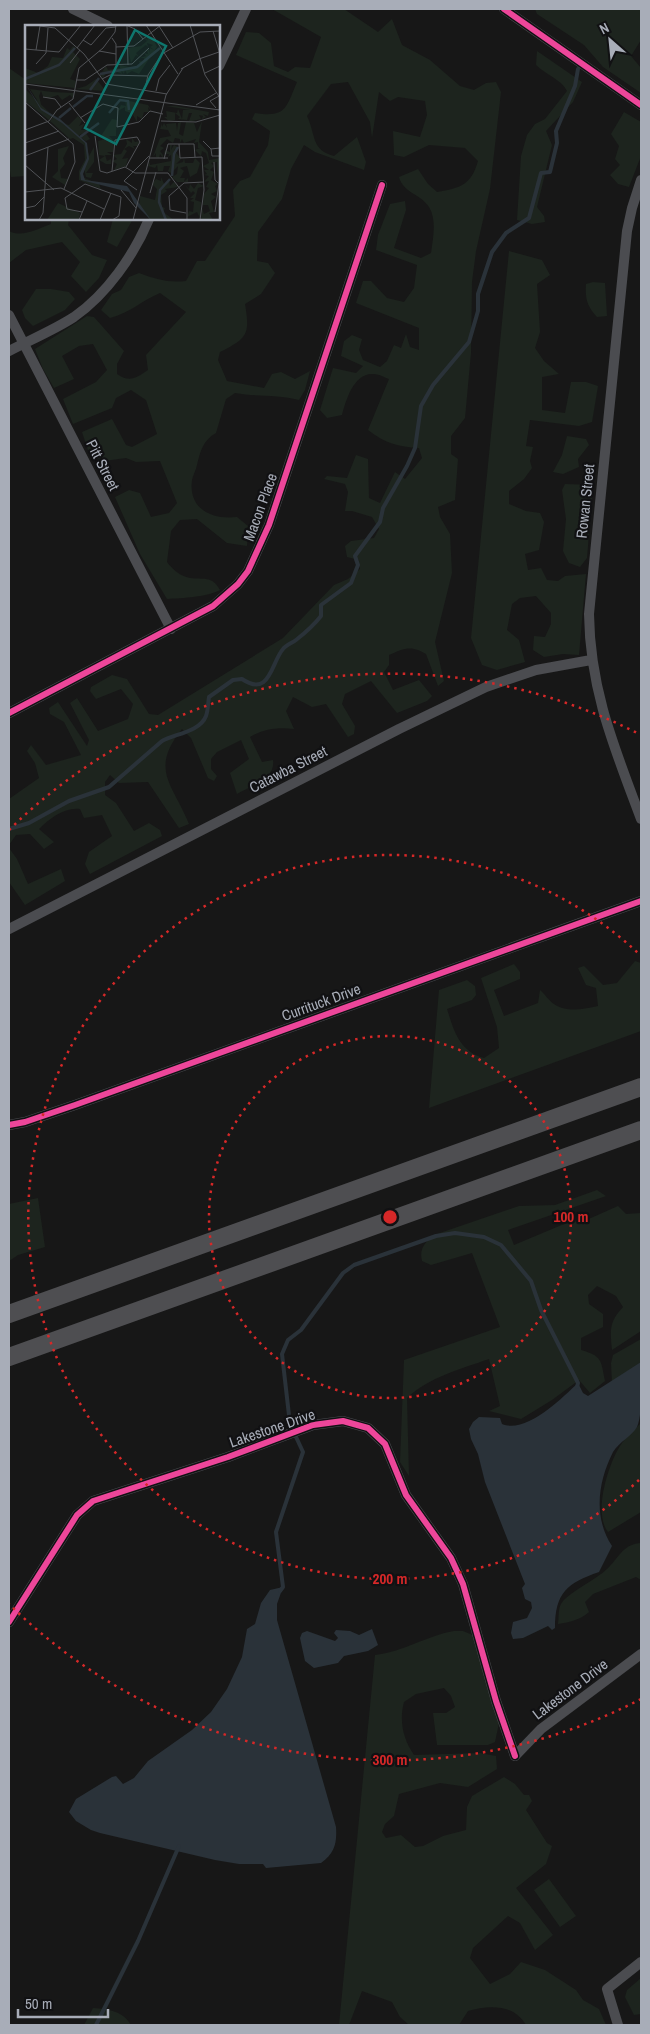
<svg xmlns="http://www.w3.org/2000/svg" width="650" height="2034" font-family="'Archivo Narrow',sans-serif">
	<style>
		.green { fill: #1d241e }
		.water { fill: #2a3239 }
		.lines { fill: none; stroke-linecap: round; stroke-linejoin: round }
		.stream { stroke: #2a3239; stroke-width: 4 }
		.street { stroke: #4b4c50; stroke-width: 10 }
		.highway { stroke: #4e4e51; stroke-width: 18 }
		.cycleway-casing { stroke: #111113; stroke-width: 9 }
		.cycleway { stroke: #ed469a; stroke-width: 6 }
		.ring { fill: none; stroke: #d62828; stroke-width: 2.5; stroke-dasharray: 2.5 5 }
		.labels { text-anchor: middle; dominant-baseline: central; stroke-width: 4.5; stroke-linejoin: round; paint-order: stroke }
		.street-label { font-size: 15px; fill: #a8adb8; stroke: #111113 }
		.inset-river { fill: none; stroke: #2a3239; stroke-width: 2.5 }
		.inset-road { fill: none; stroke: #515357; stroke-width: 1 }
		.view { fill: #0f766e; fill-opacity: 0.15; stroke: #0f766e; stroke-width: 2.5 }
		.inset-edge { fill: none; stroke: #a8adb8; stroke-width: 2.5 }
		.centre { fill: #d62828; stroke: #111113; stroke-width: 2.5 }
		.ring-label { font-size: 15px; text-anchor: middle; font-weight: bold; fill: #d62828; stroke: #111113; stroke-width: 4.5; stroke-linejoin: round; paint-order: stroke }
	</style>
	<rect width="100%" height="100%" fill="#171717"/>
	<path class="green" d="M272,9H344L378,32L392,19L402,45L430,60L460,86L474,90L486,83L496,82L501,92L490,189L476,251L472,282L471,353L465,418L451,436V454L458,459L455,500L438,507L440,517L450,534L452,573L435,642L444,681L438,686L426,654C411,645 404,648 389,655V665L384,672L393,690L419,680L432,696L427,701L397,713L371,681L345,694L342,704L355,726L354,734L348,737L326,704L312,707L293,697L286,711L294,729C278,727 263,729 250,737L262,762L273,760C276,779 251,786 237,794L230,773L249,759L241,740L217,752L211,759V769L217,776L214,781L208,778L191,738L182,729C149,770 173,784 189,824L179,828L148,782L119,783L110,775L105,782V795L116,803L134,831L149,823L160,830L162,836L90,874L85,864L89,852L112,836L102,815L84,818L80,809C65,807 50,818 39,829L54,842L44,849L30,834L16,835L9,845V799L39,778L35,763L27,751L31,745L46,765L81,755L64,722L50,714L49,708L58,702L87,746L89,740L70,703L77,698L98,731L128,719L133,704L121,689L96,699L90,691L91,687L112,675L127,679L149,714L158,715L283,638L334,585L348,579L360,569L359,560L347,557L345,546L351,541L374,538L379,529L372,517L352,511H345L348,492L345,484L324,479L327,476L347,478L356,455L368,459L369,498L380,503L395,472L405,479L422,458L419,448C398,447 385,443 368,430L389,379C384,377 378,374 374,374C354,372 346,400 342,415L327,418L320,410L333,368L356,373L363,366L341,356L344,341L352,335L362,339L359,350L363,360L380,367L387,361L394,345L401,348L406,334L410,347L419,350V328L356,303L363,281H371L387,298L404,302L414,288L417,265L376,250L378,235L390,204L405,201L406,210L394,248L421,258L431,253C433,238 437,220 429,207C421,194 403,193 399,177L418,169L428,184L437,192C461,188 471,185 478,161L465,148L429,145L404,157L394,155L393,131L420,137L427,115L425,101L398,97L390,101L379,92L372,138L370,122L348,82L331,84L307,116C316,135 311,150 334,156L357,137L366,162L364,170L315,152L304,145L291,169L282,199L258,232L257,261L268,263L275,273L261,294L245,304C250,334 248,338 220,352L218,360L227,381L264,388L272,374L281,372L295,379L310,371L305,390L299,400C278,394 256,397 235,393L226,399L216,433C203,440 200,452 197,465C196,470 193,475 192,480C188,509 212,520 237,517L248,526L247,546L227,543L197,519L180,520L171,531L167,562C173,570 180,576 190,578C203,580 212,575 220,590C208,597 182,598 167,599L140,554L115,497L129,490L140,493L151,517L169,513L177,503L160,461L136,462L126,458L104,461L90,456L82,432L112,419L126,445L132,447L157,434L146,400L131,390L116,398L112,408L73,424L63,399L96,382L107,370L93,344L79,346L62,356L74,379L54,388L43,369L35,349L87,316L94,317L124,351L117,364V374C130,383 136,378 148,370L146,355L186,312L160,293C141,301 130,313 110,318L101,310L112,294L121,290L129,277L139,273C155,279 168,283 186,281L197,261H205L235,216L233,190L240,181L250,177L268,145L270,131L252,119L255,113C286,118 286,108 297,82L236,55L246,32L259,33L271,43L274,66L288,72L295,67L310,68L321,37Z
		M535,9H641V40L631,56L641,68V93L603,67L584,45L537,14Z
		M537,51L582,82L573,102L546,131L552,145L537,207L544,216L545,222L532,224L517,220L521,156L527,135L535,124L545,119L567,91C561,79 546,75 536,65Z
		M9,68L26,80V176L11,177L9,165Z
		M624,112L641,122V156L629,187L618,184L610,175L620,165L615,159L619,146L611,134Z
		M51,219H69L68,225L92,255L107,260L99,278L86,292L71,276L80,262L62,242L26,250L9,263V231C22,238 37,229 51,224Z
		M113,219H133L117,247L107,242Z
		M509,251L542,260L550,275L537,284L540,332L535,348L544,361L559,374L542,377V410L565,413L571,382H586L598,386L592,422L579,426L530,420L526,446L533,447L530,461L532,468L524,479L509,491V504L526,511L540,513L544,522L539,550L525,554L528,570L541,568L547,580L558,581L565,576L586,574L579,655L563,654L544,657L533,650L534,636L545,637L551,624V613L536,596L520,598L512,604L507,630L519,640L525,662L497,670L482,665L471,638Z
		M593,282L605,283L607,316L597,317C587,306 585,299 586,284Z
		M36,289H51L69,292L75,299L65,310L33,326L25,318L22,310Z
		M567,436L586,439L589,445L578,459L579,467L563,474L553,472L562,455Z
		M565,484L593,485L587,558L580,567L569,563L563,551L566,519L562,490Z
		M9,848L17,859L28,884L61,869L65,881L25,905L9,882Z
		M635,961L641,963V1031L429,1108L439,990L467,980L475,986L476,995L472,1000L447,1009C454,1031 459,1051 484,1058L499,1048L497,1027L481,978L514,964L520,972V979L494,990L504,1016L538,1003L540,990C545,994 549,1001 554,1004C566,1013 585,1009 598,1006L596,988L586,985L578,968L584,966L603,985L617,983Z
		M597,1190L606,1196L508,1230L514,1245L564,1224L591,1218L618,1206L626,1214L641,1213V1331L612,1350C610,1330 609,1322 623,1307L616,1296L597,1286L588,1295L589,1304L603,1314V1327L581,1338V1350C602,1356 601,1360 605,1381L590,1393L579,1380L552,1400L521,1419L489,1411L500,1406L489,1359C461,1369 429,1377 407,1398L409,1476L400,1462L404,1360L500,1327L472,1253L431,1265L422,1261C419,1248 425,1243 434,1235L519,1206L555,1205Z
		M38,1198L45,1247L18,1255L9,1261V1204Z
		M641,1339V1376L612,1384L611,1363L613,1355Z
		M641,1423V1512L608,1532C593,1513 608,1465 620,1446C625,1438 634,1430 641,1423Z
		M640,1543L641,1580L636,1577L593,1594L585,1602L589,1612C580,1620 570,1622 558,1624C559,1618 558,1609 561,1604C567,1593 596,1580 607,1569C619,1558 622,1545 640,1543Z
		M454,1631H463L475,1636L499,1723L495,1742L488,1745H437L433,1713H446L455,1707L451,1696L444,1688L416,1694L404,1702C399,1721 403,1739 414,1755L480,1753L496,1756L497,1769L468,1787L440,1783L399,1794L394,1816L385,1824L382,1832L386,1838L401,1835L415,1847L423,1846L443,1836L466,1830L467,1807L472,1796L504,1777L515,1784L524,1795H529L532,1801L526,1810L547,1843L552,1846L546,1864L516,1888L553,1935L535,1950L520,1923L508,1916L473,1948L470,1958L490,1984L510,1974L521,1962L545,1970L576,1990L583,2000L599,2009L606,2025H526C514,2004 489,2005 468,2011L459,2025H409L400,2017L392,2002L362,1991L349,2025H339L375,1655C403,1652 426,1636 454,1631Z
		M549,1879L576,1916L560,1927L534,1890Z
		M641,1978V2014L634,2015L625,1997L627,1990Z
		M93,2008C108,2009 123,2011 131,2025H84Z"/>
	<path class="water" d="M641,1362C641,1378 643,1414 637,1427C632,1436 619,1442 613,1452C598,1482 593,1517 612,1546L599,1572C567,1583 555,1593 555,1628L552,1630L548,1626L523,1638L513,1639L511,1633L513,1622L527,1618L532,1608L531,1602L525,1599L522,1588L525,1584L485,1482L478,1454L471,1439L469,1429L473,1422L479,1417L500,1418L502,1424C526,1434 561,1399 578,1383L583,1393L588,1396Z
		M283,1587L277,1604V1620L336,1827C337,1843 335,1853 321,1863L266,1868L263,1864H239L215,1860L100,1833L91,1830L76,1821L69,1812L76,1799L112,1777L116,1776L123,1784L134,1778L148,1761L192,1730L211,1712L227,1689L242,1657L247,1629L255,1624L261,1603L270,1590Z
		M372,1629L378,1645L368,1651L344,1656L338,1663L314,1668L305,1661L300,1638L302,1633L307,1631L335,1641L338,1638L334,1633L336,1630L350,1631L359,1635Z"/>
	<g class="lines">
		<path class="stream" d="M9,829L29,823L69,801L109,787L162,741C174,734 200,732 206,716C208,711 208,703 209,697L233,680L242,679C270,698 271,663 283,649C286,645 292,643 296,640C305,633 314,625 321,616V605L351,583L358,565L355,556L380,522L383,508L407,466L415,448L421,406L433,385L469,342L478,311V294L492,252L506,233L529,218L541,173L550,172L557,143L556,131L575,86L578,69
			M280,1591L283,1587L276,1532L303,1452L290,1424L282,1354L288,1340L301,1330L343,1273L354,1265L436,1236L455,1233L484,1237L501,1245L531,1281L541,1310L578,1383L577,1387
			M96,2025L138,1941L179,1846"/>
		<path class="street" d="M73,9L108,26
			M504,9L641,105
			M219,66L246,9
			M641,180L632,208L627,231L589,614C590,691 615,749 641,819
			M9,315L171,629
			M9,351C30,340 54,330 74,317C107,294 134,255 149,219
			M9,713L213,606L238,584L248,571L269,525L382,185
			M9,929L399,729L486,687L536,670L591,660
			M9,1125L25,1122L75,1105L641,901
			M9,1622L77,1515L93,1501L228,1457L313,1425L343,1421L368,1428L385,1444L406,1495L451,1558L463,1584L496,1701L515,1756
			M515,1756L541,1729L641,1654
			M618,2025L607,1989L641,1962"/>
		<path class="highway" d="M9,1314L641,1087
			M9,1357L641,1130"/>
		<g class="cycleway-casing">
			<path id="cycleway" d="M504,9L641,105
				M9,713L213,606L238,584L248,571L269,525L382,185
				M9,1125L25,1122L75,1105L641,901
				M9,1622L77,1515L93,1501L228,1457L313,1425L343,1421L368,1428L385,1444L406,1495L451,1558L463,1584L496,1701L515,1756"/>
		</g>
		<use href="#cycleway" class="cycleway"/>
	</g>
	<g class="ring">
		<circle cx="390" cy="1217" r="181"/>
		<path d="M639 1480A362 362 0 1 1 639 954"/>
		<path d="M641 1699A543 543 0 0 1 9 1604M9 830A543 543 0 0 1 641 735"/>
	</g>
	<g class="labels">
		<g class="street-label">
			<text transform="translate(103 465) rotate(63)">Pitt Street</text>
			<text transform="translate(585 501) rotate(-84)">Rowan Street</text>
			<text transform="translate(260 507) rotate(-70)">Macon Place</text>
			<text transform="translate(288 769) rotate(-27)">Catawba Street</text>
			<text transform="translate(321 1002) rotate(-20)">Currituck Drive</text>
			<text transform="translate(272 1428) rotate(-19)">Lakestone Drive</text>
			<text transform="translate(570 1689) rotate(-37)">Lakestone Drive</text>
		</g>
	</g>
	<g transform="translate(25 25)">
		<rect width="195" height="195" fill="#171717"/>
		<path d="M126,9L132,22L114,49L107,46L102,49L100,45L99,49L96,45L97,49L90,46L91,49L82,47L78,53L75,50L81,41L83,45L95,43V40L108,43L115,40L114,36L119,37V33H115L121,31L119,28L123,29L122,26L124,24V28L125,23L129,25L125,22L128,20L122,18L123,22L121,20L117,23L111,28L114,32L111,30L106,38L103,23L116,21L122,16L120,14L121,13L123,16L122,12H127ZM48,21L51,23L48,27L55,34L45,54L51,56L50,63L0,58V43L13,48L23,41L27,32L38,33L42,23L45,25ZM71,54L81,66L51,64L61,61ZM0,64L27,90L24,95L0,76ZM5,64L27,67L49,68L48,73L45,70L37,75L33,70L24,73L18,71L16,66L14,71L17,83ZM100,75L123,80L126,85L123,82L124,87H119L117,94L112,91V97L108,90L102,94L109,89L100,86V82L93,86L96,80L101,81ZM141,81H151L184,87L183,91L178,89L181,92L177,94L178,91L174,90L176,94L167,96H164L167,88H164L162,95L153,94L155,92L150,88V95L144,96L139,92H142L141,86L152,88L153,84L157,94L158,85H165ZM29,91L61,118L64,131L69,122V137L61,148H68L66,153L61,152L59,143L57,152L74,159L76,164L54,155V146L60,135L59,120L48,113L45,114L25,96ZM53,91L57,96L54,101L60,98L56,105L66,104L60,107L65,114L61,116L54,112L58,108L53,111L40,99L44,100ZM87,94L92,95L91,107V111H84L89,116L88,127H82L87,130H80L82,136L86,134V139H81L74,135L80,131L74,130L73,116L80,114L76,111ZM177,96L174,117L183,127L184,135L195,133L192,150V137L186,138L189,141L185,145L189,147L186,155L193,159L190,161L192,166L186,169L191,172L186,176L189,187L184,188L188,195H176L177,183L179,189L185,186L183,180H178L179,169L184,163L181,162L184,156L179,157L184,151L179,150L182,149L179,145H184L178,141L184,138L181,128L177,126L176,131L170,125L175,123H173V117L169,118L171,114L159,118L157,114L155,118V114L150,113L148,118L142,114L135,121L139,123L135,126L138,130V133L135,129L134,133L131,132V128L128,132L135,113L146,111L143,105L135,104L137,98V102L139,98L142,103L141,99L151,98L152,106L153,98L156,97L154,109L158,111L161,97L169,98L172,107ZM107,113L110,117L115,116L112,121H108L110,124L104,121L99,124L102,126L97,134L103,133L101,141L89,145L92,139L87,136L92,134L88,130L96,129L102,119L101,114L107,118ZM145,120H147L146,125L149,120L154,123L149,125L156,134L151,139L158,137L159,133L160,138H168L170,133L175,138L172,148L165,152L162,141L155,143L159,146L155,153H160L159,157L163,153V157H152L147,152L152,149L153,141L146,148L143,146L145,141H139L138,146H133L132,140L130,143L123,141L125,137V140L146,136V130L143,132L144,129H139L140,125L145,127ZM44,121L38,133L40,139L35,145L36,153L43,154L40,160L27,152L33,146V124ZM136,152L140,161L144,155L145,161L149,157L153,162L140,164L142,166L136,170L137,182L140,183L138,187L149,195H125L114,181L115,171L130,175L132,164L127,159L131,154L136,156ZM173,158L179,161L173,163L170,175L176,177L175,193L172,187L162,192L164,186L168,187L169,177L165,176L169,173H165L170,168L168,166L165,169L162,171L166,168L160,160L164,164L165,159L169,164ZM33,178L55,188L54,195H22Z" fill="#1d241e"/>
		<path d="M0,58L16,83L35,94L62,118L64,134L58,149L60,155L102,161L126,195L109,178L104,167L56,155L55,148L62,133L60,118L37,98L16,85Z" fill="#2a3239"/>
		<path class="inset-river" d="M75,49L112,42L135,23M0,54L34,40L50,23M65,65L74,53M48,82L62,71H68M84,88L95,75L103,76L104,85M34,93L46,83M55,112L74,98M147,151L149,129L153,122M141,195L134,177L135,165L145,154"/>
		<path class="inset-road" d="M102,0L103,40M121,0L153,49M165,0L180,50L195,73M103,1L110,4L118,14M134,1L148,23M188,6L195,29M87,13L91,19V40M58,15L66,20L81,3L91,2M91,22L109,21L136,0M52,23L70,0M0,24L34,27L56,0M11,25L15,1L30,3L59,29L81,59L142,69M74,26L91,29M174,34L194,27M45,38L55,25M11,39L21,28L23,3M156,44L174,34M180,48L195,41M77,54L85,50L122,51M51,55H60L82,40L107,39L124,23M0,59L195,85M120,64L123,50L137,29L175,7L195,6M131,66L134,54L145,40M18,72L30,74L36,82M0,77L48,119L50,137L39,164M44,78L60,98M171,80L191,68M191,83L185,76L194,71M55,93L78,79L93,83L92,102L114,97L125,86L138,89M136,96L171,97L195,90M0,105L24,96L32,85L48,74L54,43L78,23L90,7L91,0M70,111L75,146L82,148L100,142L110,148H143L162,173V195M178,116L186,124L195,123M0,118L34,106M154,119L155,133L177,132L179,165L175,195M186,124L187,131H195M0,131L44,114M124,133H143M139,134L143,119H169L170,132M189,137L190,155L193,158M0,140L29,165M87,146L90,115L112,112L115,117L101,142M99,156L124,131M99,156L112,165M96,165L111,183M0,167L36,163L79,184M125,168L131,147M0,183L10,181L19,172M57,187L42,184L40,173L60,159L96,172L94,191L87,195M190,187L195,151M161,188L145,185L144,171L159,158L179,157M14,195L18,188L23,122M54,195L62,176M75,195L86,168M108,195L141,70L158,43"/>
		<path class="view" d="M110,5L141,21L91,119L60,103Z"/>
		<rect width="195" height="195" class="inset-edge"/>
	</g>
	<circle cx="390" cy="1217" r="8" class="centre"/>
	<g class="ring-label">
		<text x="571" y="1222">100 m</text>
		<text x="390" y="1584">200 m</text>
		<text x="390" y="1765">300 m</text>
	</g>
	<rect width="650" height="2034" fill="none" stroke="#a8adb8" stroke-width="20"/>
	<g transform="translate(610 40) rotate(333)" stroke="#111113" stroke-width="4" paint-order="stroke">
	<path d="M0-4L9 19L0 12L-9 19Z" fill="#a8adb8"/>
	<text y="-8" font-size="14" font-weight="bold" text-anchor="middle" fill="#a8adb8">N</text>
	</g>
	<path d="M18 2009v8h90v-8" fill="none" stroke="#a8adb8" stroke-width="2.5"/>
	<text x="25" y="2009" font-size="15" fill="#a8adb8" stroke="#111113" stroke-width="4" paint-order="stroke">50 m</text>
</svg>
